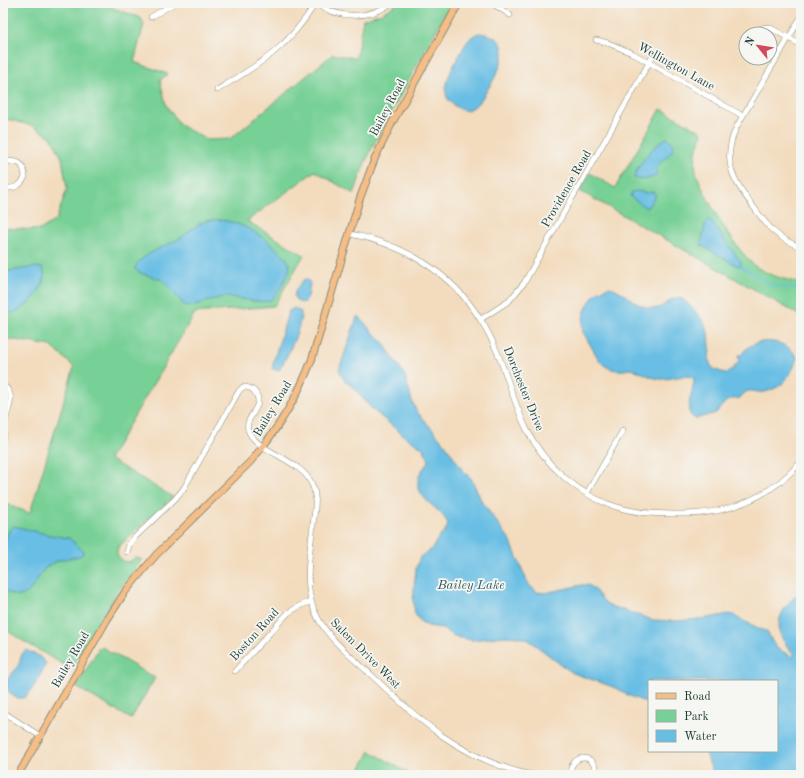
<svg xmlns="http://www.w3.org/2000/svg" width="804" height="778" font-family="'Old Standard TT',serif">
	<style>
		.green { fill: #77d095; stroke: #4b8664 }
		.water { fill: #67bee4; stroke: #437e8c }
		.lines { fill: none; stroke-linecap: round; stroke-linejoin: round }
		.stream { stroke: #67bee4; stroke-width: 1.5 }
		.minor-casing { stroke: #898c79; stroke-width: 6 }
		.major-casing { stroke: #898c79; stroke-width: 8 }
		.minor { stroke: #fff; stroke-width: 5 }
		.major { stroke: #f6be87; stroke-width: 6 }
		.labels { text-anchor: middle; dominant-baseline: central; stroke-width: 3.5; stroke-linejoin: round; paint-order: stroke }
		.street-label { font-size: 12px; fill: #1f3d34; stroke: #f6f6f2 }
		.water-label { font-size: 13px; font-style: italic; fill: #315d60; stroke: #f6f6f2 }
	</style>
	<rect width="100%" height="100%" fill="#f6f6f2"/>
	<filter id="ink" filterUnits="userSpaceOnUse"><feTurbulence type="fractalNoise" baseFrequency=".025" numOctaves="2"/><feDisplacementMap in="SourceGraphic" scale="8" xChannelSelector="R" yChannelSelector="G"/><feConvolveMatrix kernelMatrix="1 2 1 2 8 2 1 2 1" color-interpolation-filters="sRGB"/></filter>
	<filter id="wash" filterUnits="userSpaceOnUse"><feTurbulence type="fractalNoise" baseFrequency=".012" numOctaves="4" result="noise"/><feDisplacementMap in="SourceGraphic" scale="16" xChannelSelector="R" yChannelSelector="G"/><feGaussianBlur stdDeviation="0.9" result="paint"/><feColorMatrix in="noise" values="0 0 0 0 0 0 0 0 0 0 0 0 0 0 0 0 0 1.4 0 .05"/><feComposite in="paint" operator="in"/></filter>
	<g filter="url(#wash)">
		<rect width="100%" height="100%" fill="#f3dcbe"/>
		<path class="green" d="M3,3H105V5L141,18L144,24L134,62L168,74L160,80L166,105L180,125L207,140L230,139L333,54L356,58L363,19L382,13L399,3H451L376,140L364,165L354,194L315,171L247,221L304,255L274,306L195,313L109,459L173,497L118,547L117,554L122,561L129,562L136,557L142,560L115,596L71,669L23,641L3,628V503L30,513L74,367L51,346L3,338V228L40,230L56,220L67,189L62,158L51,137L33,126L3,118Z
			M661,109L702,132C698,145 693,158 696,171C701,193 739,256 758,268C771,276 786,280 801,283V316L580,191L590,173L615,188Z
			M100,646L155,678L131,719L76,687Z
			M370,751L412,775H357Z"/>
		<path class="water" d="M479,33C515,36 503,64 491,84C486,92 480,103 472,108C468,111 465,111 461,109C435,99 448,76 458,58C463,49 468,36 479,33Z
			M667,138L672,142C677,156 659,157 657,169C656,171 657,173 656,176L644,180L634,178C634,168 658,141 667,138Z
			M635,191L647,193L653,192L656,195L648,207L646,208L630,196L632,192Z
			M709,219L741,262V266H738L701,245L705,224L707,221Z
			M218,220C245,221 271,241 288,261C292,268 288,274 284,281C281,287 277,295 272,299C264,306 236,296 223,297C210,299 199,306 187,306L183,304L163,280L140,273L135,269C137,256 166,246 177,240C186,235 193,227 203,222C208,220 213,220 218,220Z
			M35,267L42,268C52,281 28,308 15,312C12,313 7,313 3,313V272Z
			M304,279L308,280L310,284L308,296L305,302C299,304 296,301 294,296L296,289Z
			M608,287C623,289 630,302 643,306C647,308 652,309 658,308C666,306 673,294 682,299C685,301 688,304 691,307C704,320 709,327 710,347C710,353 707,362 712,367C716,371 722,372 726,373L732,370L739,361L738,355H741C743,353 744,351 745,350C760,336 787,340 797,357C793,374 783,388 765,392C755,394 749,385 740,398C723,400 726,402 716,413L695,419C693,417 691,416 690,414C685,407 695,387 694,378C683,373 671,380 660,379C649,378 640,370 630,369C628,369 626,370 624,370C614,371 605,368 599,360L583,332C580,318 588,300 599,291C602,290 606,288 608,287Z
			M294,308L301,312C302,326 287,358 279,370H275L273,369V363L287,316L289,311Z
			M359,316L373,333L382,341L405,376L412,401L417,412L445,444L463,471L471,478L482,502L510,540L526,579L530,586L537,592L545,593L582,585H588L593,588L607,605L653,620L676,621L708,618L729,614L735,615L737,618L767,632L776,648L793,657L794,654C770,630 777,611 801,591V775H715C710,768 708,760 706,751H777V681H649V704L628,695L616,688L573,673L560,664L529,640L519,637L504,636L473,640L460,638L452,635L441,628L428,626L421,622L415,614L413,600L416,568L420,557L432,549L438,538L445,532L448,524C441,506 412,499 419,476C422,469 426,466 429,460L423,448L408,439L372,409L352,386L345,381L339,370L357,317Z
			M14,526L50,535L69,538L79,547L83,551V554C78,558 71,557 65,559C58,560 51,564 45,568C38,576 32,594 20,596C15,597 7,592 3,589C3,573 0,534 14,526Z
			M26,650L39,656L46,663C44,669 30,695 25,697C14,702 3,689 8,679C11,674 15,671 18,666C21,660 20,654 26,650Z"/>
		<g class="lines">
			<path class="stream" d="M741,266L769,284L801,290"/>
		</g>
	</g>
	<g filter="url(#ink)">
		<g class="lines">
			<g class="minor-casing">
				<path id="minor" d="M315,3C339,19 368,20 392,3
					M492,3L510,15
					M151,17L175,3
					M801,17L737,126C720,162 734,181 755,209C768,227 779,240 801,247
					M759,34L762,28L769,27L801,45
					M596,40L608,43L632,53L743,116
					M770,45L781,52
					M217,90C260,64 288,48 315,4
					M3,161C17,161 24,161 25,177C20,187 14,189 3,188
					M350,234C403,244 451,272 480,319C502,352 509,392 526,428C544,465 580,497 620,508C641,514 662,514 683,514C729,514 770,497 801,462
					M481,319L509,301L524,283L654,54
					M3,385C16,395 9,406 6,418C4,425 4,431 3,438
					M587,493L623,430
					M127,552L129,545L133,539L175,499L184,488L239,391L243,387C247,387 251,388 254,391C267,406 244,416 248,430C256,453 304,459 313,487C317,496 315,507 314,517C311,544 304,578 312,604C321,633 345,651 367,671C419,720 458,758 531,775
					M235,671L288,613L301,605L311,602
					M3,712L40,736
					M570,775C570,751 599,754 595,775"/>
			</g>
			<g class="major-casing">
				<path id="major" d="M18,775L107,620L125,592L156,555L250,462C276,432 298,397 312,359L360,198L375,158L392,123L459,3"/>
			</g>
			<use href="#minor" class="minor"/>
			<use href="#major" class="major"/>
		</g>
	</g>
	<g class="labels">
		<g class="street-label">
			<text transform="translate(676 67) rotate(29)">Wellington Lane</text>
			<text transform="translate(388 108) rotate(-62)">Bailey Road</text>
			<text transform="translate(567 189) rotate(-60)">Providence Road</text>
			<text transform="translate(523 389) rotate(68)">Dorchester Drive</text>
			<text transform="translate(273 409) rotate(-59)">Bailey Road</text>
			<text transform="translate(255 635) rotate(-48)">Boston Road</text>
			<text transform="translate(365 654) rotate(45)">Salem Drive West</text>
			<text transform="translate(71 660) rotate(-60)">Bailey Road</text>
		</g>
		<g class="water-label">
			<text x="471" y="585">Bailey Lake</text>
		</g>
	</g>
	<rect width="804" height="778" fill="none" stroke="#f6f6f2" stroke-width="16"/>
	<rect x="648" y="680" width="130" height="72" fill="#f6f6f2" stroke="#a0aca6"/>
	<rect x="656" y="693" width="20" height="6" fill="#f6be87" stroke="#a0aca6"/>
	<text x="684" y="700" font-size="12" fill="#1f3d34">Road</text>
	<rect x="656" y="710" width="20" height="12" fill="#77d095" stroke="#a0aca6"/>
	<text x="684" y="720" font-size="12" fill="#1f3d34">Park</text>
	<rect x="656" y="730" width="20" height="12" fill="#67bee4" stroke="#a0aca6"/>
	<text x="684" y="740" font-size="12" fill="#1f3d34">Water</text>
	<g transform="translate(758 46) rotate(300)"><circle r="19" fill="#f6f6f2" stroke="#a0aca6"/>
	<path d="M0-3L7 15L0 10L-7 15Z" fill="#d1495b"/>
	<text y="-6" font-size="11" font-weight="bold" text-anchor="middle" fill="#1f3d34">N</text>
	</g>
</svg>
